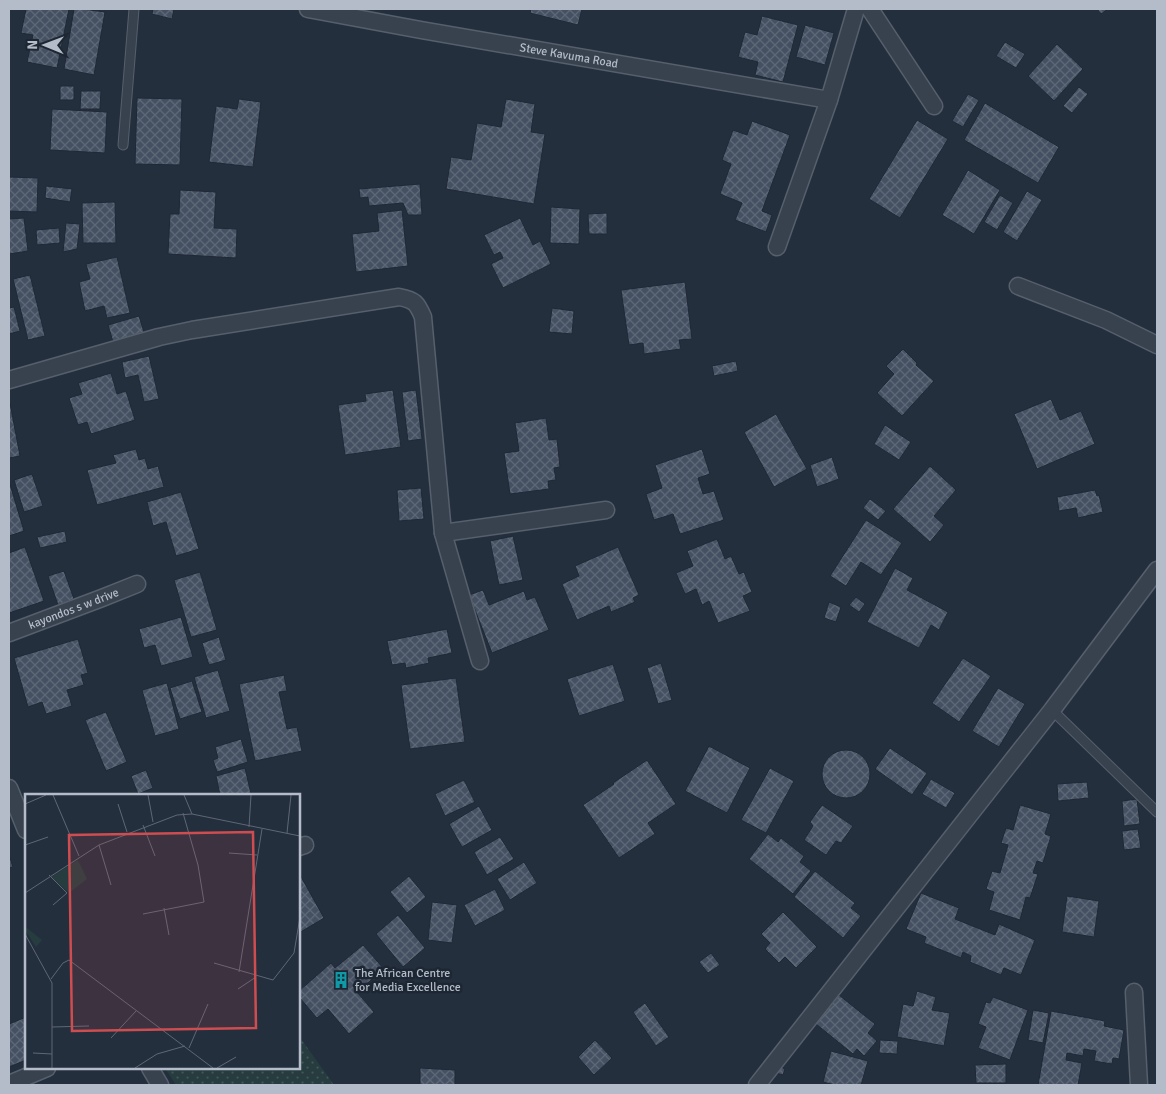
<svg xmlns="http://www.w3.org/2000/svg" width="1166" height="1094" font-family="Signika,sans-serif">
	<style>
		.grass { fill: url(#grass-dots) }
		.building { fill: url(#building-cross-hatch); stroke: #1f2835 }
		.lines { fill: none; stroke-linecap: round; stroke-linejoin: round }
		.service-casing { stroke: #565f6c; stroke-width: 11 }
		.minor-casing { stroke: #565f6c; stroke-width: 19 }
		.service { stroke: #38414e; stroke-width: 9 }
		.minor { stroke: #38414e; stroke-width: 16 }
		.labels { text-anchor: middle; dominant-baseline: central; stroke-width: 5; stroke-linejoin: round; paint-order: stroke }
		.street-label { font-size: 12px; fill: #b4bcc9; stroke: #1d2633 }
		.poi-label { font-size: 12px; fill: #b4bcc9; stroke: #1d2633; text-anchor: start }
		.inset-road { fill: none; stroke: #5e6776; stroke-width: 1 }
		.view { fill: #ce4d50; fill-opacity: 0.15; stroke: #ce4d50; stroke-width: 2.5 }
		.inset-edge { fill: none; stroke: #b4bcc9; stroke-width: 2.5 }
	</style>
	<defs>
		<pattern id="grass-dots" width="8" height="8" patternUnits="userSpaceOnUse" patternTransform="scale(1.25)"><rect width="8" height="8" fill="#263c3f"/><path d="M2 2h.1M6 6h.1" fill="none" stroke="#435659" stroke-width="1.8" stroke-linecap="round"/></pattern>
		<pattern id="building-cross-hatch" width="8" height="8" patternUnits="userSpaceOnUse" patternTransform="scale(1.25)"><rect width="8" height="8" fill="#455162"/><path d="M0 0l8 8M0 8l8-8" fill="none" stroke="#5d6877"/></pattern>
	</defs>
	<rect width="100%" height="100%" fill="#242f3e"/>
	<path class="grass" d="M299,1036L334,1085H176L165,1068H299Z"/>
	<path class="building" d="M26,9H69L57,68L27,62L33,35L21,33Z
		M74,9H83L105,12L94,75L64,69Z
		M153,9H174L172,19L152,14Z
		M531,9H582L578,25L530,13Z
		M1097,9H1108L1101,14Z
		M762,16L798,25L783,82L755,75L758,62L738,57L745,32L757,35Z
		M805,25L834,33L825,65L796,57Z
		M1005,42L1025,54L1016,68L996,56Z
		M1057,44L1083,69L1054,101L1028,76Z
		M60,86H74V100H60Z
		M1079,87L1088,94L1072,113L1063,106Z
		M81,91H101L100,109H80Z
		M968,94L979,100L963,127L952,121Z
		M137,98L182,99L180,165L135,164Z
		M239,99L261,102L253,167L209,162L216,106L237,109Z
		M506,99L535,104L531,132L545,134L534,204L446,189L451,157L471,160L477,123L501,127Z
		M985,103L1059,147L1038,183L964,140Z
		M52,109L107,112L105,153L50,150Z
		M917,120L948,139L900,218L869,199Z
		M752,121L790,135L762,211L772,215L766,232L735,220L742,203L720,194L731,164L722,160L733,130L747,135Z
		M968,170L1000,190L974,234L942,215Z
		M9,177L38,178L37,212L9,211Z
		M420,184L422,215H408L403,203L369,206L368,197L360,198L359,189Z
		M46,186L72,189L70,202L45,198Z
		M180,190L216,192L214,228L237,229L236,258L168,254L170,214H179Z
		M1027,191L1042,200L1017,241L1003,232Z
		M1000,195L1013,203L997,230L984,222Z
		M115,202L116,243H83L82,203Z
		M551,207L580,209L579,244L550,243Z
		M402,210L408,266L356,272L352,234L379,231L377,213Z
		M607,213V234H589L588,214Z
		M24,218L28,251L9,254V219Z
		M520,218L533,245L540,241L551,264L503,288L491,264L503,258L500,252L494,255L484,235Z
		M66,223L80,224L77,249L63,252Z
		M59,228L60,243L37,245L36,230Z
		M117,257L130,313L107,318L104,306L85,311L79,282L90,279L86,264Z
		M30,275L45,336L28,340L13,279Z
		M685,282L692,339L679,340L681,349L644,354L643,343L629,345L621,290Z
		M14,307L20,331L9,334V308Z
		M552,308L574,311L572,334L549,332Z
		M139,316L144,332L113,342L108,325Z
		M903,349L917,363L916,365L934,381L902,416L877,393L894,374L886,366Z
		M149,356L159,399L144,402L138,375L125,378L122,362Z
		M736,361L738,371L714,376L712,366Z
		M111,373L117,394L126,391L135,420L91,434L87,422L78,425L69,398L82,394L78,383Z
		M393,390L401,447L345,455L338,405L366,401L365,394Z
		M416,390L422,439L408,441L402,392Z
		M1051,399L1060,420L1081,411L1095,444L1037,469L1014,414Z
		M9,403H10L20,456L9,458Z
		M776,414L807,469L774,487L744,432Z
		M546,418L549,440L557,439L560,467L554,468L556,480L548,481L549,489L510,494L504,453L519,451L515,423Z
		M885,425L911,442L899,460L874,444Z
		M136,449L139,460L145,458L148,469L158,466L164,487L97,505L87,470L116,463L113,455Z
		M702,449L710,474L698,478L703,494L714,491L724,520L680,534L673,514L654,520L646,494L662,488L655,465Z
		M832,457L839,479L817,487L810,465Z
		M930,466L956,490L934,516L944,525L930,542L893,509Z
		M32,474L43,506L24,512L14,480Z
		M9,481L24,531L9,536Z
		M421,488L424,519L399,521L397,490Z
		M1095,490L1097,496L1099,495L1103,512L1078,518L1076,508L1059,511L1057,497Z
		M181,492L199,549L176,556L166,522L153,526L147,502Z
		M870,499L886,511L878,520L863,508Z
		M866,520L902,543L881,575L861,562L846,586L830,576Z
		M65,531L67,542L40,548L37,537Z
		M513,536L523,580L499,585L490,541Z
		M717,539L725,559L731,556L739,574L744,572L752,592L743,596L750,611L718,623L709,601L702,605L696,589L685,594L676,573L693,566L687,551Z
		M25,547L44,601L9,613V553Z
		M618,547L639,595L633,598L635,602L611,612L609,606L577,620L562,584L579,576L575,566Z
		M895,568L913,578L907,590L948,612L939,630L931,625L919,648L867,622Z
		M64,571L74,599L58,605L48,576Z
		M200,572L217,630L191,637L174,580Z
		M483,590L489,605L524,591L527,600L535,597L549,630L492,653L469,595Z
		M856,597L865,604L859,612L849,605Z
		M829,602L841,607L836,622L824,618Z
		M181,617L193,657L161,666L155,645L144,648L139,629Z
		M447,629L452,653L428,658L429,663L406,668L405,663L392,665L387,641Z
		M219,637L226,660L209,665L202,643Z
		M78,639L88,673L81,675L84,685L67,690L72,706L46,714L42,702L28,707L14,658Z
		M963,658L991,676L959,722L932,703Z
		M661,663L672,700L658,704L647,668Z
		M613,664L625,701L579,716L567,679Z
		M218,670L230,711L206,718L194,677Z
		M284,675L287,691L279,692L287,729L297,727L302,751L255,761L239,684Z
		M456,678L465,742L410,749L401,685Z
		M192,681L202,712L180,719L170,688Z
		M167,683L179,729L155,736L142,690Z
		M998,688L1025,704L999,747L972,731Z
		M106,712L127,762L106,771L85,720Z
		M241,739L248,762L217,772L213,760L218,758L215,747Z
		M709,746L750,768L727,813L685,791Z
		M890,748L927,773L912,795L875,769Z
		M822 774a24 24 0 1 1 48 0a24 24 0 1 1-48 0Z
		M647,760L676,804L648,823L655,834L619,858L583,805L614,784L613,783Z
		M245,768L251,794L246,795H220L216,776Z
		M770,768L794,781L766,833L741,820Z
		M146,770L153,788L138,794L131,776Z
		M931,779L955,793L946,808L922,794Z
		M464,780L475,802L445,816L435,794Z
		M1087,782L1089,798L1058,801L1057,784Z
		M1137,799L1140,824L1124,826L1122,801Z
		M822,805L853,826L841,843L836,841L826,855L804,840L813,826L810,822Z
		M1020,805L1051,814L1045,834L1051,836L1043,863L1037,861L1033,873L1038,874L1030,898L1026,897L1020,920L989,910L994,892L986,889L992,871L1000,873L1008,845L1001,843L1006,828L1013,830Z
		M479,806L492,830L462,847L449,824Z
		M1138,829L1141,848L1124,850L1122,831Z
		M768,834L778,842L781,838L804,856L800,862L811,871L793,894L749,859Z
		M500,837L514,859L487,875L474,852Z
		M9,855L13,867L9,868Z
		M524,862L537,883L510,900L497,879Z
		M815,871L855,903L851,908L861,916L843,938L794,897Z
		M299,873L324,918L299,933Z
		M409,876L426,897L407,913L390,892Z
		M495,889L505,910L475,926L464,905Z
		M921,893L959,908L955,919L995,935L999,924L1035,940L1021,975L1004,968L1001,975L970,962L971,956L963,952L961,958L924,943L926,937L906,929Z
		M1067,896L1099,901L1094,937L1062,932Z
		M432,902L457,905L452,943L428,940Z
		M783,912L817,947L796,968L785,957L779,963L765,949L770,943L761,934Z
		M398,915L425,948L403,967L376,934Z
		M363,945L384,969L357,992L374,1012L349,1034L328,1009L317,1018L299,997V991L331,963L335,968Z
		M711,953L720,965L708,973L699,962Z
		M917,991L936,997L932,1010L950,1013L944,1046L897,1037L903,1004L913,1006Z
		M839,995L875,1024L868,1033L877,1041L864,1056L857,1049L853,1054L816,1024Z
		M993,997L1028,1010L1010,1060L978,1048L986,1027L978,1024L986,1002L990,1003Z
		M645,1003L669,1037L656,1046L633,1012Z
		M1033,1010L1049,1013L1043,1043L1028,1040Z
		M1051,1011L1105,1021L1104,1026L1124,1030L1119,1059L1113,1058L1112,1064L1094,1061L1096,1051L1084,1049L1083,1056L1067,1053L1066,1060L1082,1063L1078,1085H1038Z
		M26,1017V1060L9,1067V1024Z
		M595,1040L612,1058L594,1075L578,1057Z
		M880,1040L898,1041L897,1054L879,1053Z
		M831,1051L868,1061L861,1085H835L823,1082Z
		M1006,1064V1083H976L975,1065Z
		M779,1066L785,1069L783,1075L776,1073Z
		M420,1068L455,1070V1085H420Z"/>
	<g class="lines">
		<g class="service-casing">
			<path id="service" d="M123,145L134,9
				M1052,710L1157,812"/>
		</g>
		<g class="minor-casing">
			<g id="minor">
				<path id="s1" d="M308,9L421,30L829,100"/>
				<path d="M870,9L934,106"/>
				<path d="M777,247L829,100L856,9"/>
				<path d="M1018,286L1106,320L1157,345"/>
				<path d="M9,380L159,337L192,330L399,297C415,300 417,303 423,317L443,533L480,661"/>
				<path d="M443,533L606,510"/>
				<path id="s2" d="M9,633L102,598L137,584"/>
				<path d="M9,788L26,830"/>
				<path d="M299,847L305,845"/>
				<path d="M1134,992L1139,1085"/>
				<path d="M150,1068L160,1085"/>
				<path d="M9,1084L47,1068"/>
				<path d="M757,1085L1052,710L1157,570"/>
			</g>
		</g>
		<use href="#service" class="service"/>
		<use href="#minor" class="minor"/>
	</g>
	<defs>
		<g id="building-bare" transform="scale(1.35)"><path d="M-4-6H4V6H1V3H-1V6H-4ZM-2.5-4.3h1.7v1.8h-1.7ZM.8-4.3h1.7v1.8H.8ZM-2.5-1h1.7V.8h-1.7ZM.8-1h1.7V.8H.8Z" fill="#0f9aa8" stroke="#1d2633" stroke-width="2.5" paint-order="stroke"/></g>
	</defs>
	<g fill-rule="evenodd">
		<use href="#building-bare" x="341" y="980"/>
	</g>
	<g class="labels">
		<g class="street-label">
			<text stroke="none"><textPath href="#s1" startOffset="265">Steve Kavuma Road</textPath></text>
			<text stroke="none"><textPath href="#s2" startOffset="69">kayondos s w drive</textPath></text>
		</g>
		<g class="poi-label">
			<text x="355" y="973">The African Centre<tspan x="355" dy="14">for Media Excellence</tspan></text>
		</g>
	</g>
	<g transform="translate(25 794)">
		<rect width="275" height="275" fill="#242f3e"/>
		<path d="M53,66L62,85L44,99L26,83ZM2,134L17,146L11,153L0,136Z" fill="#263c3f"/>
		<path class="inset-road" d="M28,1L54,62M123,1L128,28M159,1L167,20M0,10L21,1M93,10L102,38M118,31L130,62M224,33L226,1M262,39L266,1M0,51L23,43M74,51L86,91M204,59L232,61M24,81L42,99L28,111M0,99L74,51L152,21L167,20L275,42M139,114L144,141M118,120L179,108L173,71L158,19M0,140L27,189V274M189,169L248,186L269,159L275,123M214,178L237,35M26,185L38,169L44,166L188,274M213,195L231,183M27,233L64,232M86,244L111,217M164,254L183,210M8,259L27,260M110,274L132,260L160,252M192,274L211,263"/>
		<path class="view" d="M228,38L231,234L47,237L44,41Z"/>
		<rect width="275" height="275" class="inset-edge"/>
	</g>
	<rect width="1166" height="1094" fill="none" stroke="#b4bcc9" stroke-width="20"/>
	<g transform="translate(45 45) rotate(271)" stroke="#1d2633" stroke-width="4" paint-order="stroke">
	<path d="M0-4L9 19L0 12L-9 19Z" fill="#b4bcc9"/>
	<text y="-8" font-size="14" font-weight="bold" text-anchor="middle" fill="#b4bcc9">N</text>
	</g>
</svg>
